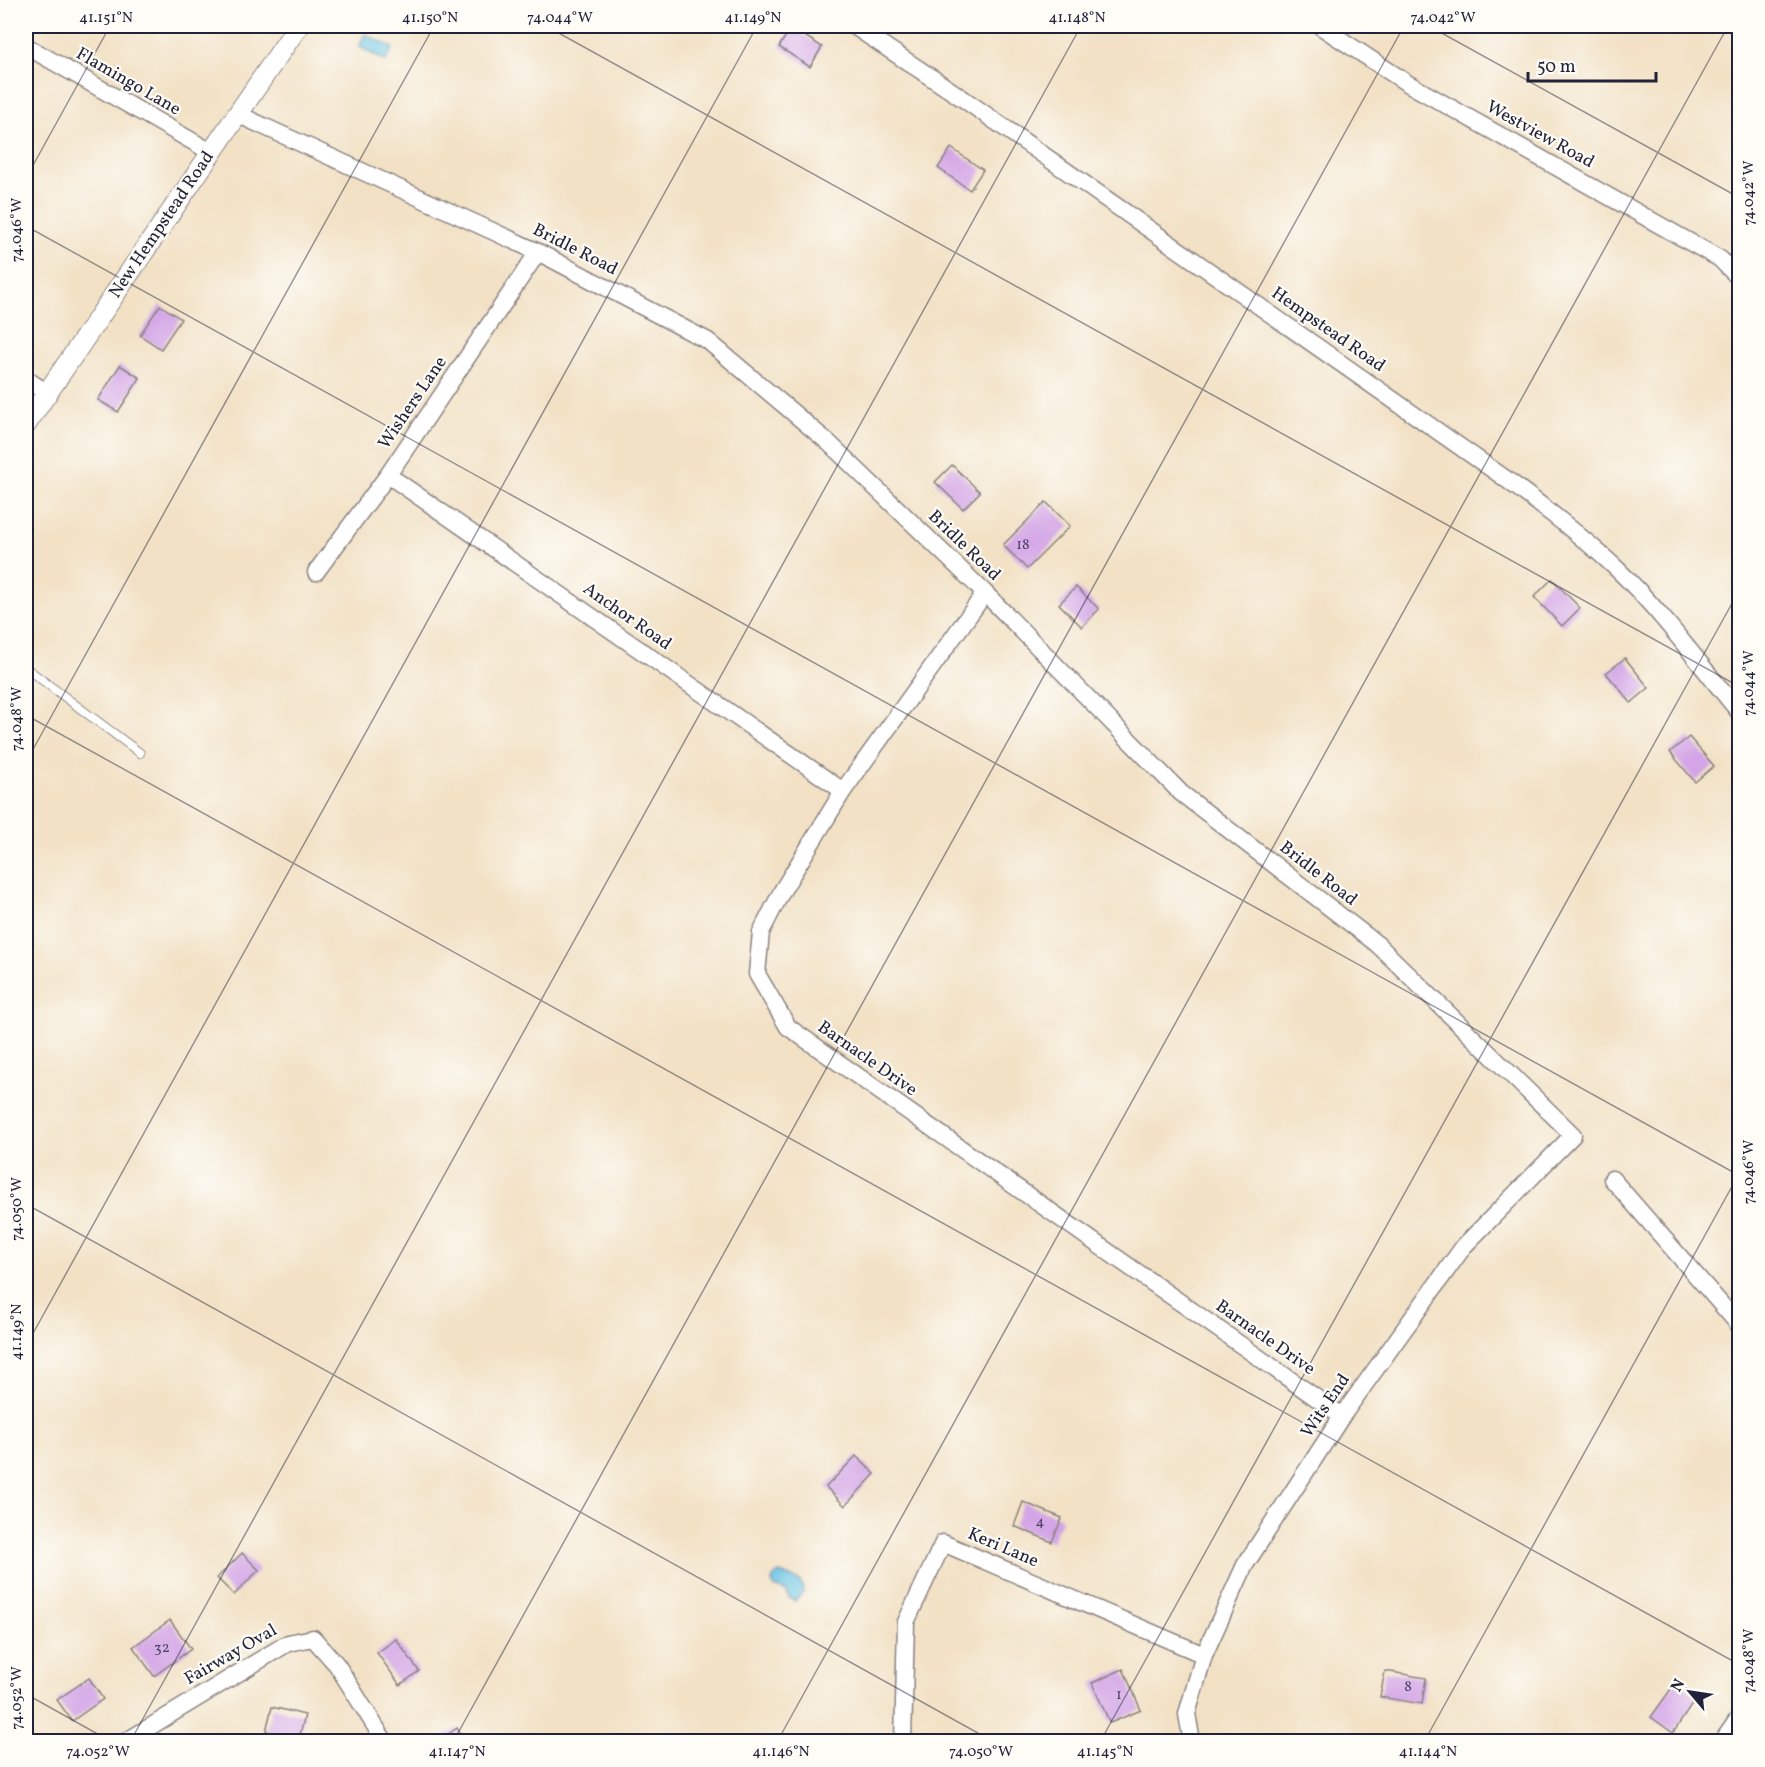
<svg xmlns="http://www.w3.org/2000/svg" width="1765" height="1767" font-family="Vollkorn,serif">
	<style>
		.water { fill: #65c2e3; stroke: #44728f; stroke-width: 1.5 }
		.building { fill: #d3a5e6 }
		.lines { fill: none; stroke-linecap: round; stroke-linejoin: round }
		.service-casing { stroke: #8a8280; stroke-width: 10 }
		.minor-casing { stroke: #8a8280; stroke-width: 19 }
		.tertiary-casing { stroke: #8a8280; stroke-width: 22 }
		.service { stroke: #fff; stroke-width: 8 }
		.minor { stroke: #fff; stroke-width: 16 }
		.tertiary { stroke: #fff; stroke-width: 20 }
		.ticks { fill: none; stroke: #22223b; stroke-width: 1.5; stroke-opacity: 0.45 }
		.labels { text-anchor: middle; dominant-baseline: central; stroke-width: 4.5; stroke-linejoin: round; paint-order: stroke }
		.number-label { font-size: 15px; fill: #4e4366 }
		.street-label { font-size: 18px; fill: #22223b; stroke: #fdfcf7 }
		.neatline { fill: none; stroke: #22223b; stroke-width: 2 }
		.ticks-label { font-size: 15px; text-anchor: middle; fill: #22223b }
	</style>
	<rect width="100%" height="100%" fill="#fdfcf7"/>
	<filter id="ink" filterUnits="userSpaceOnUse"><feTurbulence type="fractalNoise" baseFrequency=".0167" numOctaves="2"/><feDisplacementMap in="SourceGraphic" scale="12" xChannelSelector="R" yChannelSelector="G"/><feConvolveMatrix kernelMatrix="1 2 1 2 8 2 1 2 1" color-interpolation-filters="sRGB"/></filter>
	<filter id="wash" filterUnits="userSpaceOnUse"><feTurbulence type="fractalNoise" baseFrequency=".008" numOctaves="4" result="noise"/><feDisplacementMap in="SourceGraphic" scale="24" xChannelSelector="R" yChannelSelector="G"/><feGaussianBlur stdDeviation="1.35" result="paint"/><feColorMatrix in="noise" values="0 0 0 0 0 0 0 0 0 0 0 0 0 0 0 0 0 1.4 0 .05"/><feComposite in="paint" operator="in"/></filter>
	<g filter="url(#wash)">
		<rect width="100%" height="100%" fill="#f2e1c5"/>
		<path class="water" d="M365,34L393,48L386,61L359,47Z
			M780,1573L800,1581L804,1592L795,1601L789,1598L787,1592L774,1587L772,1581L775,1575Z"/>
		<g id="blocks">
			<path class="building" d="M791,27L822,47L810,67L779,47Z
				M951,148L983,170L970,190L938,168Z
				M160,305L181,319L161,349L140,335Z
				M120,365L140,378L118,412L98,400Z
				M952,465L980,492L963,509L935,482Z
				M1046,502L1070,526L1027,569L1003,545Z
				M1552,579L1580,608L1562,626L1534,597Z
				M1076,587L1099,609L1082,627L1059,604Z
				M1625,658L1649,688L1631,703L1606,673Z
				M1689,737L1714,766L1695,782L1670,752Z
				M856,1456L875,1474L845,1506L826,1487Z
				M1023,1502L1062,1518L1052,1542L1014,1526Z
				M242,1553L259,1570L234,1595L217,1578Z
				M170,1620L191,1649L154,1676L133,1647Z
				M396,1639L419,1671L400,1685L377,1653Z
				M1123,1669L1141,1710L1110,1723L1092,1683Z
				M1385,1671L1426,1678L1422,1704L1380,1697Z
				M89,1678L103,1699L72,1721L57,1700Z
				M1676,1682L1697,1697L1673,1733L1651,1717Z
				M272,1707L305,1715L299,1739L266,1731Z
				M457,1728L466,1742H437Z"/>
		</g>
	</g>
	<g filter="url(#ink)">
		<use href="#blocks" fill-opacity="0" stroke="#8a8280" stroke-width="1.5"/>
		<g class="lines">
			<g class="service-casing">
				<path id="service" d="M26,668L140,753"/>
			</g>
			<g class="minor-casing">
				<path id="minor" d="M854,26L962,98L1506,479C1544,507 1582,536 1617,569C1662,612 1700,665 1740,713
					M1320,26L1407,83L1720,259L1740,279
					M26,46L211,152
					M237,114L538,252L708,341L829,443L985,593L1181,793L1377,944L1573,1135L1464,1246L1342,1416L1245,1565L1204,1655L1187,1714L1192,1742
					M26,379L47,393
					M388,475L843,791
					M316,572L388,475L538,252
					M985,593L843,791L782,891L761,932L757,974L788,1027L1342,1416
					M1612,1179L1740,1326
					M125,1742L288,1643L313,1638L337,1665L385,1742
					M903,1742L906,1622L943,1543L1204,1655
					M1722,1742L1740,1716"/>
			</g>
			<g class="tertiary-casing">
				<path id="tertiary" d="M26,424L298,26"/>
			</g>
			<use href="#service" class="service"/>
			<use href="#minor" class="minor"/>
			<use href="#tertiary" class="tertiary"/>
		</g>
	</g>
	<path class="ticks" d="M546,26L1740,687M1429,26L1740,198M26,178L110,26M26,226L1740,1176M26,715L1740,1665M26,762L434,26M26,1204L994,1742M26,1346L757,26M26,1694L112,1742M130,1742L1081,26M453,1742L1404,26M777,1742L1728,26M1100,1742L1740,589M1424,1742L1740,1172"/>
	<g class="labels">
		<g class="number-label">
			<text x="1023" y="545">18</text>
			<text x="1040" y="1522">4</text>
			<text x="162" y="1648">32</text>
			<text x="1408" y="1687">8</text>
			<text x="1119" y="1695">1</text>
		</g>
		<g class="street-label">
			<text transform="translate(128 82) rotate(30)">Flamingo Lane</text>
			<text transform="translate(1540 135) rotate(29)">Westview Road</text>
			<text transform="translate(162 225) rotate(-56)">New Hempstead Road</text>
			<text transform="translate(575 250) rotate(27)">Bridle Road</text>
			<text transform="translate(1328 330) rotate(35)">Hempstead Road</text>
			<text transform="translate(413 403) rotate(-56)">Wishers Lane</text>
			<text transform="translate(964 546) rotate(44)">Bridle Road</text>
			<text transform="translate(627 617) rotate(35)">Anchor Road</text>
			<text transform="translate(1318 874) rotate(38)">Bridle Road</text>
			<text transform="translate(867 1059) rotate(35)">Barnacle Drive</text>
			<text transform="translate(1265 1338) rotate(35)">Barnacle Drive</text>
			<text transform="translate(1326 1406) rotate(-56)">Wits End</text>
			<text transform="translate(1003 1548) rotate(23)">Keri Lane</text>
			<text transform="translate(231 1655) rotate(-30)">Fairway Oval</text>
		</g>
	</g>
	<rect width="1765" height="1767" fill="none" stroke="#fdfcf7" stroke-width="66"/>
	<g transform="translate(1690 1692) rotate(299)" stroke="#fdfcf7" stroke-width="4.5" paint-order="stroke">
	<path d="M0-4.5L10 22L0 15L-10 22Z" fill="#22223b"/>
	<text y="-9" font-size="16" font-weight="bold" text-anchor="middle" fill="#22223b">N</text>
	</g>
	<path d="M1528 72v9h128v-9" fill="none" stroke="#22223b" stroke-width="3"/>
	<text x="1537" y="72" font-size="18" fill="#22223b" stroke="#fdfcf7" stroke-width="4.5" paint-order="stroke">50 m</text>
	<rect x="33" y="33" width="1699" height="1701" class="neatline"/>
	<g class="ticks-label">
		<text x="106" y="22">41.151°N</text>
		<text x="430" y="22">41.150°N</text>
		<text x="560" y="22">74.044°W</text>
		<text x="753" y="22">41.149°N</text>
		<text x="1077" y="22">41.148°N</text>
		<text x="1443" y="22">74.042°W</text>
		<text transform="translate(1748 193) rotate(-90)" y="5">74.042°W</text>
		<text transform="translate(16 230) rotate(-90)" y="5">74.046°W</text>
		<text transform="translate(1748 683) rotate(-90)" y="5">74.044°W</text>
		<text transform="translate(16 719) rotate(-90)" y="5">74.048°W</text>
		<text transform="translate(1748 1172) rotate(-90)" y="5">74.046°W</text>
		<text transform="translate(16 1209) rotate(-90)" y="5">74.050°W</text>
		<text transform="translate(16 1332) rotate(-90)" y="5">41.149°N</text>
		<text transform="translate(1748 1661) rotate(-90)" y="5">74.048°W</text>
		<text transform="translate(16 1698) rotate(-90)" y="5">74.052°W</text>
		<text x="98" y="1756">74.052°W</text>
		<text x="457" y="1756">41.147°N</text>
		<text x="781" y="1756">41.146°N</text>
		<text x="981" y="1756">74.050°W</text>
		<text x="1105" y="1756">41.145°N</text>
		<text x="1428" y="1756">41.144°N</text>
	</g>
</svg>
